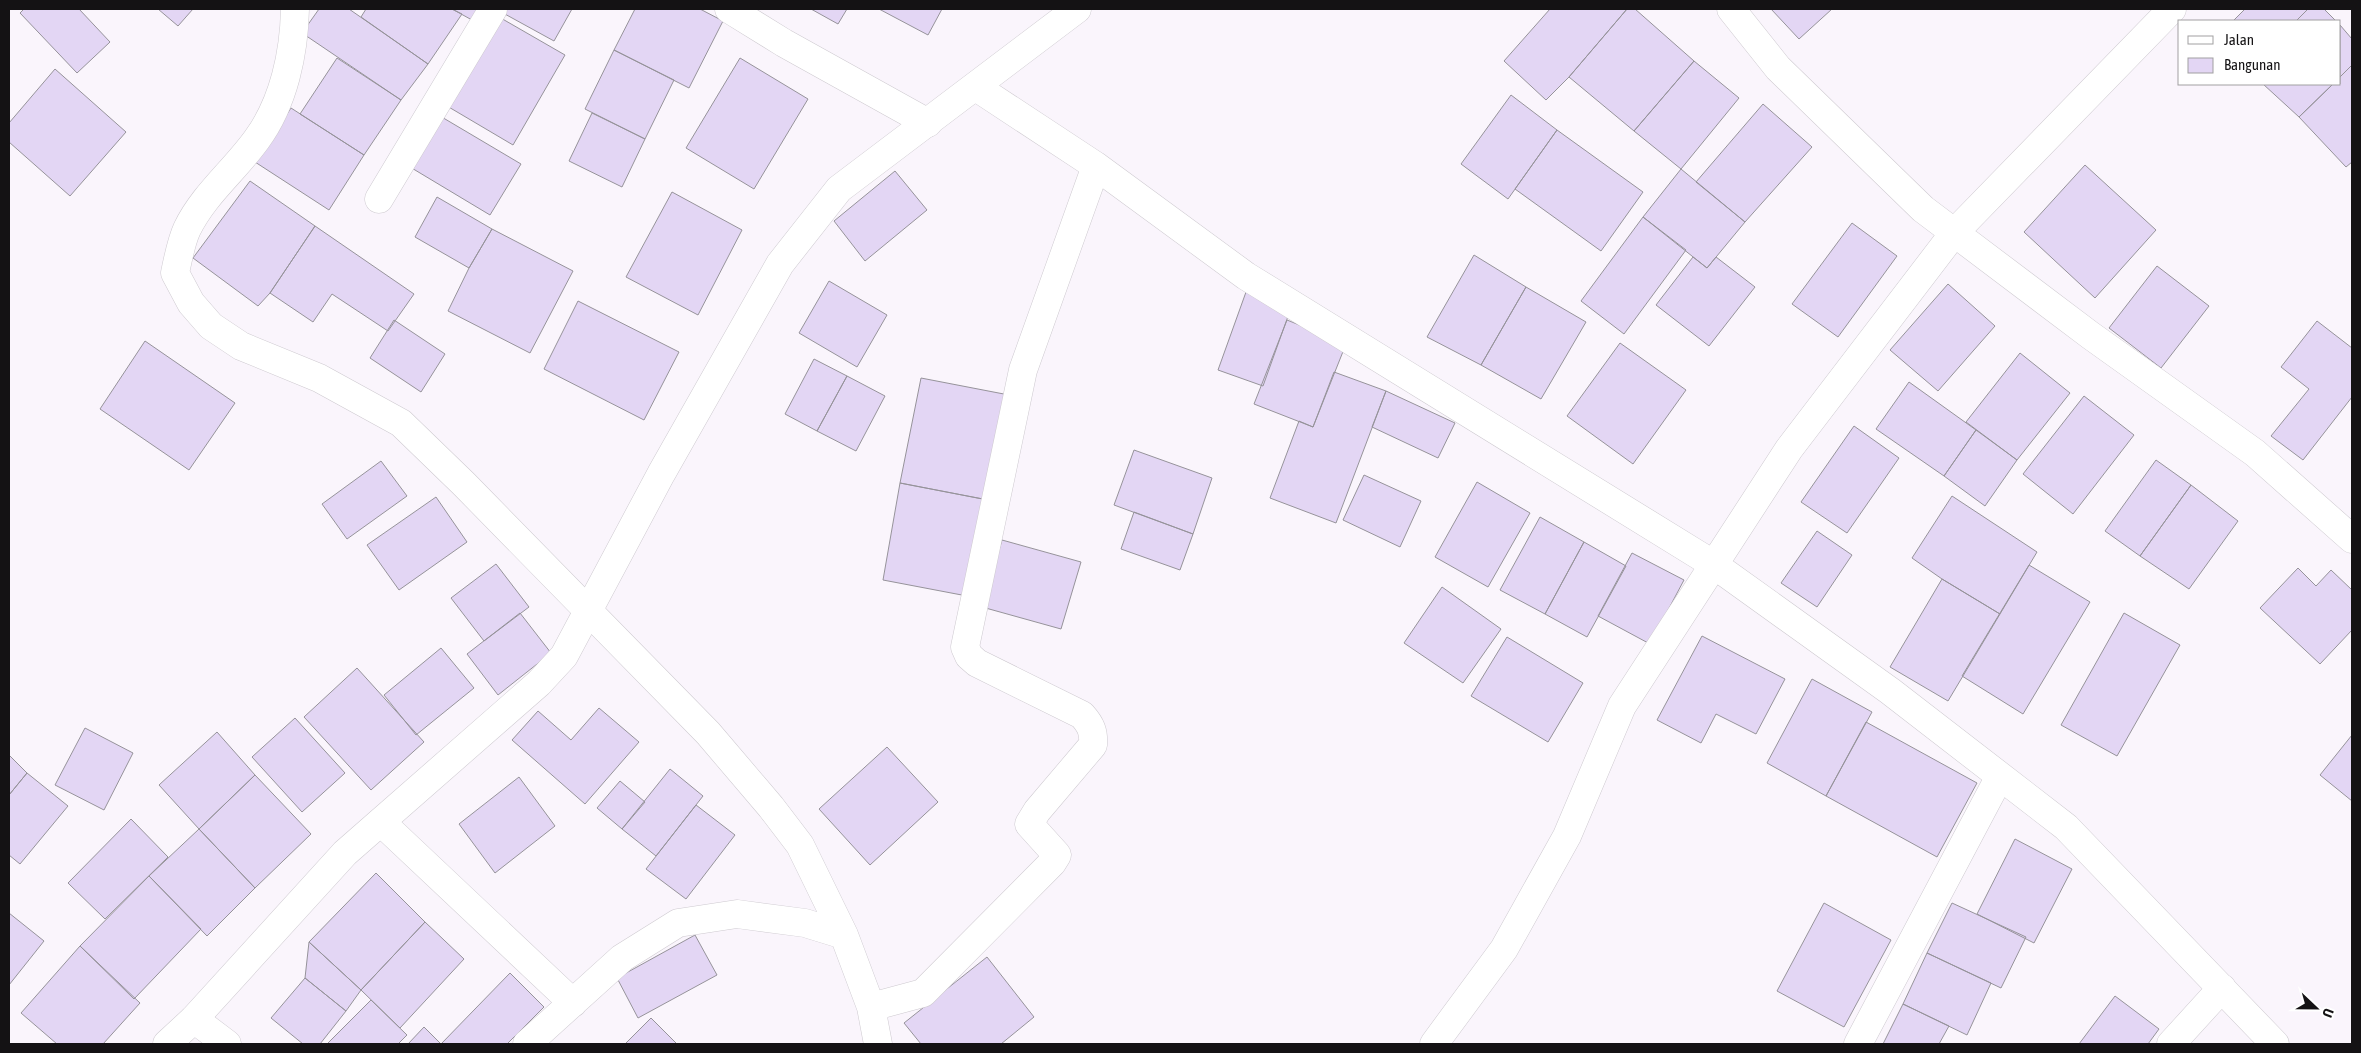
<svg xmlns="http://www.w3.org/2000/svg" width="2361" height="1053" font-family="'Asap Condensed',sans-serif">
	<style>
		.building { fill: #e3d6f4; stroke: #96939a }
		.lines { fill: none; stroke-linecap: round; stroke-linejoin: round }
		.minor-casing { stroke: #cecad0; stroke-width: 29 }
		.tertiary-casing { stroke: #cecad0; stroke-width: 29 }
		.minor { stroke: #fff; stroke-width: 28 }
		.tertiary { stroke: #fff; stroke-width: 28 }
	</style>
	<rect width="100%" height="100%" fill="#faf5fc"/>
	<path class="building" d="M24,9H79L110,42L77,73L20,13Z
		M158,9H193L178,26Z
		M319,9H349L428,64L401,100L302,33Z
		M366,9H452L462,14L428,64L361,17Z
		M452,9H479L472,20Z
		M505,9H572L554,41L503,13Z
		M635,9H700L723,21L689,88L614,50Z
		M811,9H847L838,24Z
		M879,9H942L928,35Z
		M1550,9H1627L1569,77L1546,100L1504,61Z
		M1627,9H1635L1694,61L1634,131L1569,77Z
		M1771,9H1832L1799,39Z
		M2245,9H2308L2296,21H2233Z
		M2308,9H2324L2336,21H2296Z
		M499,17L565,55L513,145L447,106Z
		M2340,25L2352,39V65L2340,77Z
		M614,50L674,80L645,139L585,109Z
		M337,58L401,100L364,155L300,114Z
		M740,58L808,99L754,189L686,148Z
		M1694,61L1739,98L1681,169L1634,131Z
		M2352,65V162L2346,167L2299,117L2333,84H2340V77Z
		M55,69L126,132L70,196L9,142V123Z
		M2263,84H2333L2299,117Z
		M1511,95L1557,130L1508,199L1461,164Z
		M1763,104L1812,147L1745,222L1696,182Z
		M291,108L364,155L329,210L255,162Z
		M592,113L645,139L622,187L569,161Z
		M440,116L521,164L490,215L410,167Z
		M1557,130L1643,192L1601,251L1515,189Z
		M2085,165L2156,230L2095,298L2024,232Z
		M1681,169L1745,222L1707,268L1643,217Z
		M895,171L927,210L865,261L834,221Z
		M250,181L315,226L270,293L258,306L193,258Z
		M672,192L742,230L698,315L626,277Z
		M437,197L492,229L469,268L415,237Z
		M1643,217L1686,250L1624,334L1581,301Z
		M1852,223L1897,256L1838,337L1792,304Z
		M315,226L414,294L388,331L332,294L313,322L270,293Z
		M492,229L573,271L530,353L448,311L469,268Z
		M1474,255L1526,287L1481,365L1427,337Z
		M1693,257L1707,268L1716,257L1755,287L1709,346L1656,305Z
		M2157,266L2209,306L2161,368L2109,328Z
		M829,281L887,315L857,367L799,333Z
		M1948,284L1995,326L1938,391L1890,350Z
		M1526,287L1586,322L1541,399L1481,365Z
		M1246,292L1291,308L1263,386L1218,370Z
		M578,301L679,352L644,420L544,369Z
		M394,320L445,354L421,392L370,358Z
		M1287,320L1346,344L1313,427L1254,404Z
		M2317,321L2352,348V397L2303,460L2271,436L2309,389L2281,367Z
		M145,341L235,403L189,470L100,409Z
		M1620,343L1686,390L1633,464L1567,416Z
		M2020,353L2070,393L2017,460L1966,422Z
		M814,359L847,376L817,431L785,414Z
		M1334,372L1386,391L1336,523L1270,498L1299,421L1313,427Z
		M847,376L885,396L856,451L817,431Z
		M921,378L1009,395L988,500L900,483Z
		M1909,382L1976,430L1944,476L1876,429Z
		M1386,391L1455,423L1438,458L1372,427Z
		M2084,396L2134,435L2073,514L2023,474Z
		M1854,426L1899,458L1847,533L1801,502Z
		M1976,430L2017,460L1985,506L1944,476Z
		M1134,450L1212,478L1193,534L1114,505Z
		M2156,460L2191,485L2140,556L2105,531Z
		M381,461L407,496L347,539L322,504Z
		M1364,475L1421,501L1400,547L1343,520Z
		M1477,482L1530,513L1488,587L1435,557Z
		M900,483L988,500L967,596L883,580Z
		M2191,485L2238,521L2189,589L2140,556Z
		M1952,496L2037,552L2000,614L1942,579L1912,558Z
		M436,497L467,542L399,590L367,545Z
		M1134,512L1193,534L1180,570L1121,549Z
		M1540,517L1584,542L1545,614L1500,590Z
		M1817,531L1852,555L1817,607L1781,583Z
		M1002,540L1081,562L1061,629L982,607Z
		M1584,542L1626,566L1587,637L1545,614Z
		M1632,553L1684,580L1650,644L1598,616Z
		M496,564L529,607L484,641L451,598Z
		M2029,565L2090,602L2023,714L1962,676Z
		M2298,568L2316,586L2331,570L2352,590V630L2320,664L2260,608Z
		M1942,579L2000,614L1948,701L1890,667Z
		M1442,587L1501,629L1463,683L1404,643Z
		M520,613L551,653L498,695L467,654Z
		M2124,613L2180,645L2117,756L2061,725Z
		M1702,636L1785,679L1756,734L1716,714L1701,743L1657,720Z
		M1507,637L1583,683L1548,742L1471,696Z
		M441,648L474,688L416,735L384,695Z
		M357,668L424,742L371,790L304,717Z
		M1812,679L1872,712L1826,796L1767,763Z
		M599,708L639,742L585,804L512,740L538,711L571,740Z
		M295,718L345,773L302,812L252,757Z
		M1866,722L1977,783L1937,857L1826,796Z
		M85,728L133,753L104,810L55,785Z
		M217,732L255,775L199,829L159,785Z
		M2352,735V801L2320,775Z
		M887,747L938,802L870,865L819,809Z
		M9,755L27,773L9,795Z
		M670,769L703,796L656,856L622,829Z
		M27,773L68,806L20,864L9,855V795Z
		M255,775L311,834L255,888L199,829Z
		M519,777L555,826L495,873L459,824Z
		M620,781L645,802L622,829L597,808Z
		M696,805L735,835L686,899L646,869Z
		M131,819L168,857L105,919L68,883Z
		M199,829L255,888L207,936L149,876Z
		M2015,839L2072,869L2034,943L1977,914Z
		M376,873L425,922L361,990L309,942Z
		M149,876L201,929L134,999L80,946Z
		M1824,903L1891,940L1844,1027L1777,991Z
		M1952,903L2026,937L2001,988L1927,953Z
		M9,913L44,941L9,985Z
		M425,922L464,959L400,1028L361,990Z
		M695,935L717,975L638,1018L617,978Z
		M309,942L361,990L346,1011L305,978Z
		M80,946L140,1003L103,1044H57L21,1013Z
		M1927,953L1991,983L1967,1035L1903,1004Z
		M987,957L1034,1017L1001,1044H921L904,1023Z
		M510,973L544,1007L507,1044H441Z
		M305,978L346,1011L320,1044H303L271,1018Z
		M2115,996L2159,1029L2148,1044H2079Z
		M371,1000L407,1035L398,1044H327Z
		M1903,1004L1949,1026L1939,1044H1883Z
		M651,1018L677,1044H625Z
		M424,1027L441,1044H408Z"/>
	<g class="lines">
		<g class="minor-casing">
			<path id="minor" d="M295,9C294,53 284,102 257,139C235,170 204,194 187,229C181,242 178,259 175,273L191,303L211,326L241,346L319,378L401,423L464,484L708,733L771,807L800,845L844,935L871,1007L878,1044
				M729,9L784,43L928,123
				M1731,9L1778,68L1923,209L2090,335L2255,453L2352,539
				M976,87L1096,166L1246,276L1713,564L1890,691L2066,827L2275,1044
				M379,199L493,9
				M381,822L573,1003
				M871,1007L923,993L1052,863L1057,855L1029,824L1037,811L1093,745C1094,732 1091,725 1082,715L977,663L969,656L965,647L1023,370L1096,166
				M194,1019L227,1044
				M527,1044L622,958L678,923L737,914L805,923L844,935
				M1434,1044L1504,949L1567,836L1622,706L1789,449L1954,233L2172,9
				M1858,1044L2000,776
				M2171,1044L2222,988"/>
		</g>
		<g class="tertiary-casing">
			<path id="tertiary" d="M167,1044L194,1019L345,853L539,683L564,656L661,474L780,264L839,189L1077,9"/>
		</g>
		<use href="#minor" class="minor"/>
		<use href="#tertiary" class="tertiary"/>
	</g>
	<rect width="2361" height="1053" fill="none" stroke="#141214" stroke-width="20"/>
	<rect x="2178" y="20" width="162" height="65" fill="#ffffff" stroke="#a1a0a1"/>
	<rect x="2188" y="36" width="25" height="8" fill="#ffffff" stroke="#a1a0a1"/>
	<text x="2224" y="45" font-size="15" fill="#141214">Jalan</text>
	<rect x="2188" y="58" width="25" height="15" fill="#e3d6f4" stroke="#a1a0a1"/>
	<text x="2224" y="70" font-size="15" fill="#141214">Bangunan</text>
	<g transform="translate(2316 1008) rotate(112)" stroke="#ffffff" stroke-width="4" paint-order="stroke">
	<path d="M0-4L9 19L0 12L-9 19Z" fill="#141214"/>
	<text y="-8" font-size="14" font-weight="bold" text-anchor="middle" fill="#141214">U</text>
	</g>
</svg>
